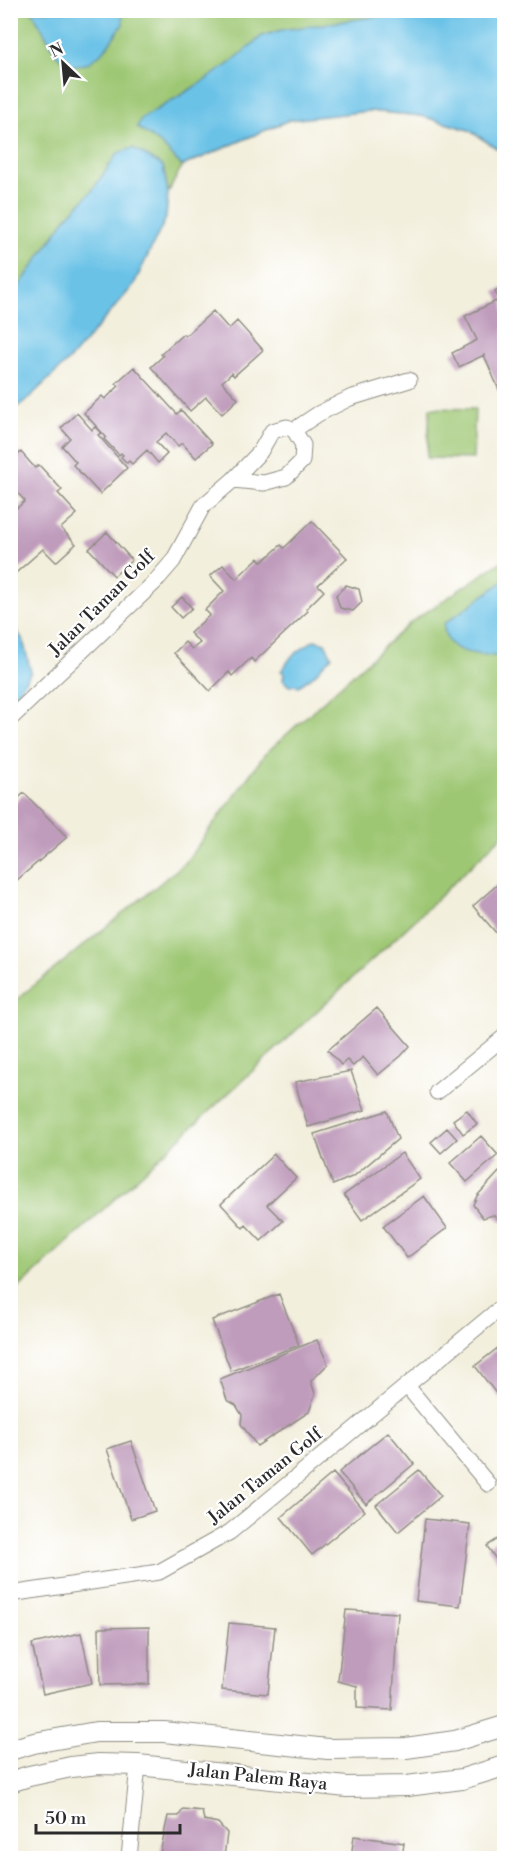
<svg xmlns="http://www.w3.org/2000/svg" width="515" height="1869" font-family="'Libre Bodoni',serif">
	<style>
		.green { fill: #9ec773; stroke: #64794f; stroke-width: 1.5 }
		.water { fill: #6ac2e7; stroke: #4a7689; stroke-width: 1.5 }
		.building { fill: #bf9bbc }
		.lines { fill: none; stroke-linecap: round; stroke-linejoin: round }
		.minor-casing { stroke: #8f8d84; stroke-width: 17 }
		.tertiary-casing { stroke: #8f8d84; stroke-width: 22 }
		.minor { stroke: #fff; stroke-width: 15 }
		.tertiary { stroke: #fff; stroke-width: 20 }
		.labels { text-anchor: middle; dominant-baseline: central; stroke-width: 4.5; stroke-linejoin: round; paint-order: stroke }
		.street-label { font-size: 18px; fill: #2b2b2b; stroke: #fff }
	</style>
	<rect width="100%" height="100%" fill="#fff"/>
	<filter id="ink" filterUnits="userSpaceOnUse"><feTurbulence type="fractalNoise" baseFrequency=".0167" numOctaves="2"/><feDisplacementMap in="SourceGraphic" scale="12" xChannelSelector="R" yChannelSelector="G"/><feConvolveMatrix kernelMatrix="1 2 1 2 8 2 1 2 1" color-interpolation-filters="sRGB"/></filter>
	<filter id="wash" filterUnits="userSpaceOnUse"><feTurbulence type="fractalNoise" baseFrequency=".008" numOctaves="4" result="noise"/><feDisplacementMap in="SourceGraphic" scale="24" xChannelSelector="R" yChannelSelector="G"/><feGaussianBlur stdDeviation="1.35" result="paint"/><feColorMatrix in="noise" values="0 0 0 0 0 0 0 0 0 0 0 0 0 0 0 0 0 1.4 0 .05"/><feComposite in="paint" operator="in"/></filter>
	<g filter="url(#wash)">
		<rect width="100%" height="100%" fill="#f3efdd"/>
		<path class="green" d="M11,11H504V153L469,130L422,116L370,111L323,115L289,120L182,166L168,193L163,166L118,153L91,192L67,217L11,298Z
			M430,408L475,409L473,459L427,458Z
			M504,560V834L413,922L11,1295V1004L185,863L265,754L411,622Z"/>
		<path class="water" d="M32,11H122L123,24L104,51L87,64L67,66L57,55Z
			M446,11H498L504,19V153L469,130L422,116L370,111L289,120L182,166L162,145L137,127L141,119L199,84L230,63L262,36L281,30L388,15Z
			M133,148L163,166L168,193L166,218L133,286L70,359L31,396L11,412V298L67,217L91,192L118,153Z
			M504,581V657C482,654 443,657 444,624Z
			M11,622L23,640L31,672L11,702Z
			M314,640L325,643L332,657C325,662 321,668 314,675C309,680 303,682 298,687L296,685L289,686L283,680L284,673L281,671L292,656Z"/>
		<g id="blocks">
			<path class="building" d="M504,287V396L502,397L484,355L459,367L452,353L477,340L465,316L496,301L497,303L500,301L495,292Z
				M213,311L229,329L237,321L263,350L234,376L232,373L222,382L238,399L222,414L206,397L190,411L151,367L163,356L161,354L183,334L185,336Z
				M134,367L177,414L181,410L212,444L196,458L182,443L178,446L166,433L156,442L167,454L158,463L147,450L132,464L129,461L127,463L121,457L123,455L121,453L119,455L104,439L106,437L84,413L102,396L105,399L119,386L116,383Z
				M77,413L92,430L95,427L101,433L98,435L127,468L100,494L73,465L76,462L62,446L70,438L61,428Z
				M12,447L19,454L21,452L35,468L39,465L62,490L58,493L77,514L61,528L76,544L56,562L43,549L10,578V502L17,508L25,501L10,485Z
				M312,521L347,558L318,585L324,591L306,609L308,611L254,662L251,658L232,676L229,672L210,691L174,653L185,642L192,649L200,643L190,633L210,615L205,610L224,591L210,576L223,565L236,579L258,558L262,562L281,545L284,548Z
				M107,532L132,560L114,576L89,549Z
				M346,585L359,589L362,602L353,611L340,608L336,595Z
				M182,597L192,608L181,618L171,607Z
				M24,793L67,837L10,886V806Z
				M499,883L504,890V928L497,934L473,906Z
				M377,1008L410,1046L401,1056L378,1075L363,1057L353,1066L347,1060L341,1065L328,1050Z
				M351,1071L365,1110L308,1127L295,1082Z
				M467,1110L477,1124L463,1134L453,1120Z
				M387,1111L398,1139L354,1176L333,1185L314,1134Z
				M447,1128L457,1139L441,1153L431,1142Z
				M481,1136L498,1155L467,1182L450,1163Z
				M402,1153L420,1179L362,1220L344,1195Z
				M274,1154L296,1178L267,1205L283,1221L261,1241L246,1225L243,1228L221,1204Z
				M501,1170L504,1175V1223L493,1215L483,1218L473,1205L477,1196Z
				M424,1196L447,1228L407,1258L383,1226Z
				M279,1294L299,1345L231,1371L212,1320Z
				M317,1340L328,1364L311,1381L315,1394L309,1412L257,1446L241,1424L242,1415L236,1405L227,1400L220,1379Z
				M504,1343V1404L475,1366Z
				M388,1432L414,1464L366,1504L339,1472Z
				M131,1441L155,1511L131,1519L107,1449Z
				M419,1470L441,1496L398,1532L376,1505Z
				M333,1473L365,1511L312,1555L281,1517Z
				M425,1519L470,1524L460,1606L416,1601Z
				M504,1535V1571L487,1546Z
				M346,1610L398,1613L392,1710L357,1708V1686L338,1681Z
				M229,1623L275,1627L268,1694L222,1690Z
				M149,1627V1684L100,1685L99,1628Z
				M81,1633L92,1683L43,1694L32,1644Z
				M183,1809L202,1811L204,1820L218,1823L227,1833L224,1858H159L168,1816H179Z
				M354,1836L404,1843L402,1858H351Z"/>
		</g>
	</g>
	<g filter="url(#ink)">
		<use href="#blocks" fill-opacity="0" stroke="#8f8d84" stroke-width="1.5"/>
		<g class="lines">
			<g class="minor-casing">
				<path id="minor" d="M294,430L318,414L350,398L409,380
					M10,719L154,583L173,561L203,506L233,480L260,452L272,431L287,427L294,430L303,445L302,461L286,477L264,483L233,480
					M437,1092L504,1037
					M407,1386L488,1484
					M10,1594L159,1572L230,1532L504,1305
					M129,1858L138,1765"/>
			</g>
			<g class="tertiary-casing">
				<path id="tertiary" d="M10,1750L34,1743L96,1732H164L328,1749L406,1748L455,1741L504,1726
					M10,1782L29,1776L71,1767L99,1764L138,1765L347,1787L407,1786L462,1779L504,1766"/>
			</g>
			<use href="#minor" class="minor"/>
			<use href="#tertiary" class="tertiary"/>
		</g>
	</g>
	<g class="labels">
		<g class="street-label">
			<text transform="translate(102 603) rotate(-45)">Jalan Taman Golf</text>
			<text transform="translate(265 1476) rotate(-39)">Jalan Taman Golf</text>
			<text transform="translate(258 1777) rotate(6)">Jalan Palem Raya</text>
		</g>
	</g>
	<rect width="515" height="1869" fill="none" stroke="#fff" stroke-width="36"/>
	<g transform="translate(63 63) rotate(334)" stroke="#ffffff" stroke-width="4.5" paint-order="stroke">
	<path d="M0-4.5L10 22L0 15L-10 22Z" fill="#2b2b2b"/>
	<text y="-9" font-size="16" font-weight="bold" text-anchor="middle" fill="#2b2b2b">N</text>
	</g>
	<path d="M36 1824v9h144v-9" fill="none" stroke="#2b2b2b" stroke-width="3"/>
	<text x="45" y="1824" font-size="18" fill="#2b2b2b" stroke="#ffffff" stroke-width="4.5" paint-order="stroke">50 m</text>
</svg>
